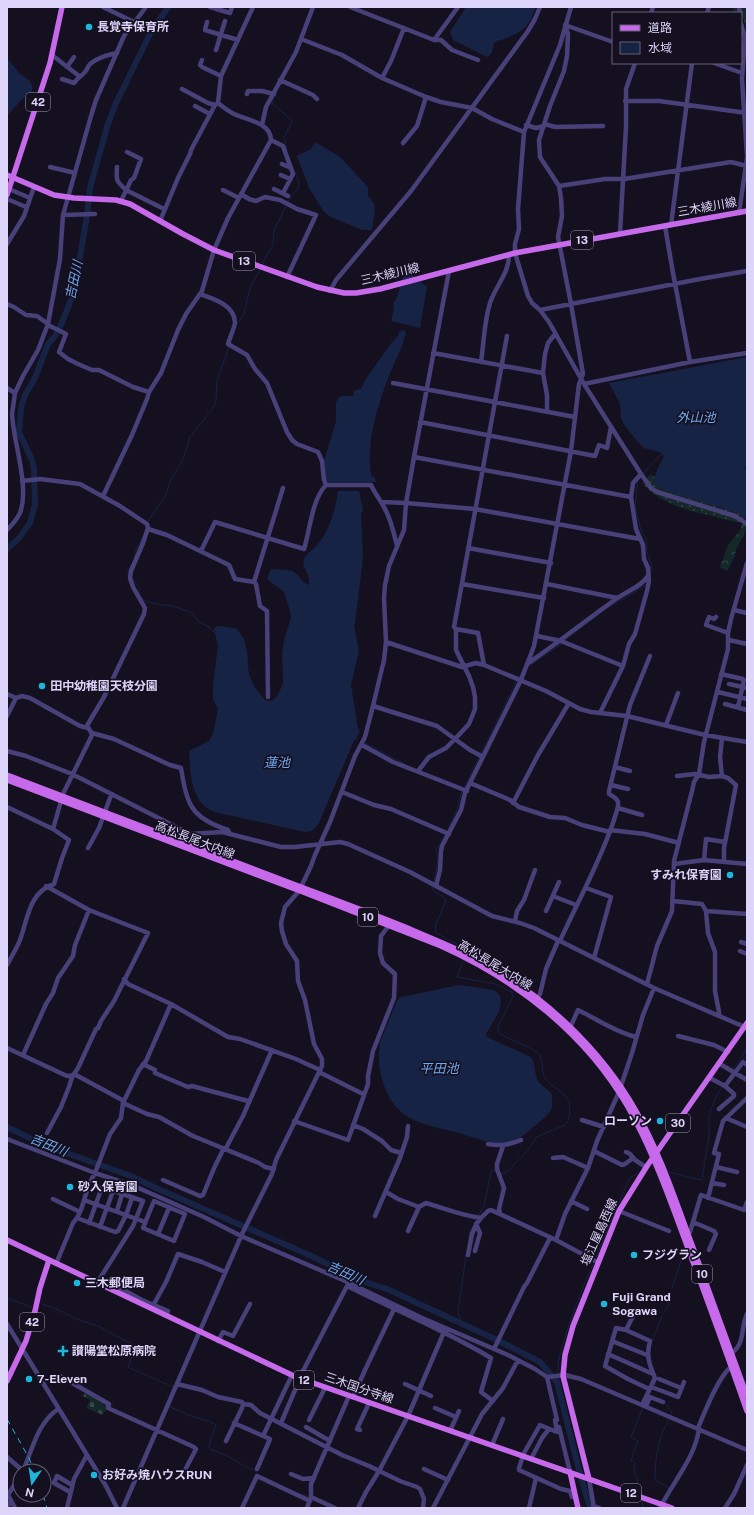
<svg xmlns="http://www.w3.org/2000/svg" width="754" height="1515" font-family="'Public Sans','Noto Sans JP',sans-serif">
	<style>
		.grass { fill: url(#grass-dots) }
		.forest { fill: url(#forest-crowns) }
		.cemetery { fill: url(#cemetery-stones) }
		.water { fill: #162344 }
		.lines { fill: none; stroke-linecap: round; stroke-linejoin: round }
		.stream { stroke: #162344; stroke-width: 1 }
		.river { stroke: #162344; stroke-width: 6 }
		.minor { stroke: #484179; stroke-width: 4.5 }
		.major { stroke: #c769eb; stroke-width: 5.5 }
		.rail { stroke: #1db7dc; stroke-width: 1; stroke-dasharray: 6 5; stroke-linecap: butt }
		.poi-dot { fill: #1db7dc; stroke: #141020; stroke-width: 1.5 }
		.labels { text-anchor: middle; dominant-baseline: central; stroke-width: 3.5; stroke-linejoin: round; paint-order: stroke }
		.shield { fill: #141020; stroke: #a099b8; stroke-width: 1 }
		.shield-label { font-size: 11px; font-weight: bold; fill: #dcd4f9 }
		.poi-label { font-size: 12px; font-weight: bold; fill: #dcd4f9; stroke: #141020; text-anchor: start }
		.street-label { font-size: 12px; fill: #dcd4f9; stroke: #141020 }
		.water-label { font-size: 13px; font-style: italic; fill: #6fa7ec; stroke: #141020 }
	</style>
	<defs>
		<pattern id="grass-dots" width="8" height="8" patternUnits="userSpaceOnUse"><rect width="8" height="8" fill="#142829"/><path d="M2 2h.1M6 6h.1" fill="none" stroke="#364649" stroke-width="1.8" stroke-linecap="round"/></pattern>
		<pattern id="forest-crowns" width="20" height="18" patternUnits="userSpaceOnUse"><rect width="20" height="18" fill="#142829"/><path d="M2 6a3 3 0 1 1 6 0M12 15a3 3 0 1 1 6 0" fill="none" stroke="#364649"/></pattern>
		<pattern id="cemetery-stones" width="16" height="16" patternUnits="userSpaceOnUse"><rect width="16" height="16" fill="#142829"/><path d="M2 7V4a2 2 0 0 1 4 0v3zM10 15v-3a2 2 0 0 1 4 0v3z" fill="#364649"/></pattern>
	</defs>
	<rect width="100%" height="100%" fill="#141020"/>
	<path class="grass" d="M650,475L655,476L654,481L658,488L741,514L747,522C736,523 727,520 716,517C691,511 661,505 643,484V482Z"/>
	<path class="forest" d="M733,7H747V30L741,13H733Z
		M744,523L746,527L744,535L736,549L735,556L727,571L720,567L728,545L741,529V524Z"/>
	<path class="cemetery" d="M86,1391L108,1405L103,1415L86,1408L90,1400L83,1396Z"/>
	<path class="water" d="M466,7H536C527,33 518,33 494,43C492,49 494,54 487,57L453,40L450,32Z
		M7,58L19,73L29,80L32,85V91L34,92V95L29,94L25,96L7,116Z
		M315,142L340,157L368,187V196L374,203L375,210L372,230H362L331,217L324,212L309,188L297,156L311,149Z
		M405,272H409L427,287L420,328L391,321L394,309L393,304L397,297L403,276Z
		M404,330L406,333C402,348 395,361 389,376C377,407 366,442 371,475L375,478L376,482H327L325,480L324,461L336,421V403L338,398L342,396H352L354,395L353,391L361,389L365,380L392,342L397,337L400,331Z
		M747,357V461L745,469L747,472V520L741,514L664,490L655,486C652,476 660,465 664,456L659,452L644,448L638,442L625,426L621,418L620,404L609,383Z
		M338,491H359L363,510L361,514L363,558L355,624L354,625L359,651L351,685L358,729L360,730L356,740H354L353,743L318,825L312,831L305,832L214,812C191,802 190,774 189,751L209,741L213,734L218,709L213,699V685L218,646L214,629L217,626H222L237,629L244,639L247,652L249,675L255,688L265,700L269,701L273,700L278,695L283,683L282,654L284,640L291,618L290,611L284,592L267,579L271,569C278,570 288,569 294,572C300,576 301,582 309,585C311,573 301,569 304,559C307,552 313,551 317,545C330,530 335,511 338,491Z
		M459,985L494,990C511,1000 492,1023 486,1034L487,1037L531,1057C536,1063 534,1072 537,1079C540,1086 548,1088 552,1095C552,1100 553,1106 551,1110C547,1117 528,1132 521,1137C516,1140 509,1142 504,1143C489,1144 473,1137 459,1133C444,1129 426,1126 412,1119C386,1107 375,1069 380,1042L397,1001L401,997Z"/>
	<g class="lines">
		<path class="stream" d="M275,96L272,103L292,121L284,138L287,150
			M288,202L299,186V182L291,163
			M263,264L265,258L273,245L274,231L286,206
			M237,324L244,314L250,288L260,270
			M643,474L661,454
			M638,481L635,507L641,530L646,539L647,552L651,564V573
			M148,521L166,495L170,482L184,457L190,437L214,407L216,401L217,381L229,347
			M135,557V552L143,536
			M128,573V571L131,565
			M133,579L139,587L140,595
			M142,598L145,601L162,605H170L192,613L198,621L210,628L215,633
			M565,640L606,609L646,585
			M529,666L561,644
			M519,677L523,670
			M363,742L405,764
			M481,754L517,680
			M464,788L479,757
			M447,831L457,810L462,791
			M433,883C437,871 439,863 436,850L446,834
			M433,886V890L446,899V900L436,924L435,931L436,933L462,947
			M463,961L457,977L495,984L512,992L513,996L498,1027V1033C506,1038 536,1049 539,1054C544,1062 540,1073 547,1081C554,1088 565,1092 570,1102C569,1110 571,1120 565,1125L536,1137L529,1149L508,1171L505,1173H501
			M733,1070L747,1048
			M726,1082L732,1073
			M669,1172L701,1180H702C704,1165 707,1150 709,1136C710,1130 708,1123 709,1117C710,1109 718,1092 723,1086
			M478,1217L484,1206L491,1172L492,1171H496
			M469,1238L470,1231L474,1225
			M596,1257L629,1179L639,1172
			M672,1288L682,1257L685,1252
			M7,1298L31,1307
			M42,1304L59,1310L76,1319L100,1327L114,1335L139,1347L133,1353L128,1367L173,1387
			M664,1312L670,1303L671,1292
			M462,1325L458,1312L466,1255
			M652,1341L662,1316
			M558,1373C557,1361 561,1352 564,1340C572,1314 582,1289 593,1264
			M655,1385L656,1380
			M665,1403L672,1412L671,1415
			M170,1407C177,1410 184,1413 191,1416C199,1419 208,1420 216,1425L209,1445L210,1449C223,1453 233,1459 244,1466C249,1469 255,1469 258,1474
			M669,1419C658,1440 655,1456 655,1480L670,1489
			M300,1494L309,1497
			M642,1494L634,1469L635,1463L631,1460L638,1441L631,1437L643,1407
			M642,1500L643,1508"/>
		<path class="river" d="M7,549L19,538L30,523L35,505L34,470L32,460L19,432L21,408L25,395L35,378L48,344L55,336L61,325L74,292L87,216L90,188L107,127L116,103L150,34L168,7
			M7,1127L44,1145L131,1176L156,1188L307,1254L365,1282L387,1289L497,1340L540,1362L557,1382L580,1474L590,1508"/>
		<path class="minor" d="M103,7L134,22
			M210,7L230,13L232,7
			M350,7L434,40H441L452,50L478,60
			M571,7L560,45L524,132L518,209L519,229L515,244V253L528,296L532,303L540,310L549,322L584,384L641,474L651,488L657,492L735,516L747,524
			M739,7L740,13
			M651,13L653,7
			M707,13L709,7
			M207,22L205,30L238,40
			M741,24L745,37L742,79L747,156
			M565,25L613,42
			M301,39L342,55L382,78L426,97L441,102L472,108L492,119L524,132
			M434,40L458,7
			M216,50L225,21
			M52,55L79,76
			M202,60L200,65L202,67L221,76
			M714,63L742,73
			M67,67L74,57
			M382,78L391,61L404,28
			M62,79L74,83C77,78 82,76 85,72C87,70 88,66 90,64C98,57 108,55 117,53
			M280,80L313,95L317,99
			M182,89L208,103L215,105
			M247,94L248,91H262L274,94
			M625,101H659L747,113
			M195,106L210,114
			M545,124L555,127L603,126
			M262,125L266,107L296,52L313,7
			M526,125L536,128L544,126
			M271,140L283,146L293,174L283,193
			M403,143L417,126L426,97
			M282,164L291,168
			M50,167L75,173
			M117,167C116,180 116,181 126,190
			M281,175L290,179
			M559,186L605,179H624L731,162L747,166
			M9,189L30,198
			M274,189L288,196
			M126,190L164,209
			M223,190L239,198
			M241,194L249,199L256,201L265,197L280,200L297,209L316,215L287,277
			M7,199L26,207
			M121,201L131,180L134,178L141,159L127,152
			M739,213L747,158
			M63,215L95,214
			M160,221L178,178L190,154L191,150L215,105L218,103L221,76L253,7
			M671,225L692,63
			M665,226L673,273L690,362
			M620,233L626,127V89L635,63
			M7,244L24,216L34,187
			M330,291L336,280L411,191L528,31L535,19L540,7
			M200,294C214,299 235,305 235,323C234,329 230,337 228,344L247,355L255,369L267,383L287,432L292,440L297,444L318,452L322,461L324,480L326,485
			M7,304L14,307L26,315L37,316L48,324
			M540,310L700,279L747,271
			M48,325L66,334L59,352L68,359L78,364L92,370H99L133,387L149,392
			M433,353L543,373
			M481,362C484,342 484,322 490,303C495,287 510,272 509,254
			M393,383L575,417
			M584,384L690,362L747,353
			M7,388L15,393
			M547,412V395L543,373L545,354L548,343L555,334
			M420,422L595,456L599,445L607,448L611,427
			M414,457L631,497
			M22,481L40,479L80,484L120,506L147,524L148,528L143,543L131,571L130,578L133,587L145,608L144,614L104,697L88,724L87,726L91,732L92,735L63,794L53,829
			M103,496L132,435L147,399L149,392L161,373L178,330L186,314L202,291L214,250L228,218L271,140C271,122 246,120 234,114C228,111 223,107 218,103
			M381,502L406,503L475,509L640,539
			M148,529L167,535L229,565L235,579L254,582
			M7,530C12,525 17,519 20,513C29,489 16,449 13,424L12,414L15,393L23,376L38,350L48,324L60,259L63,215L91,116L96,100L124,36L146,7
			M468,548L551,563
			M201,551L215,522L304,549C310,530 312,499 326,485H371C375,494 380,499 384,507C391,519 394,533 397,546
			M462,584L544,598
			M547,584L617,598
			M734,610L747,613
			M716,617L714,619L709,617L706,625L728,633
			M456,629L478,633L484,665
			M537,636L561,641L623,666
			M729,640L747,644
			M386,642L462,667L476,663L484,665L546,691L580,709L591,712L627,716L705,735L747,742
			M527,664C558,643 586,620 616,599C627,591 641,587 648,576
			M721,674L743,679L744,680L738,707
			M729,684L747,688
			M718,692L747,699
			M7,694L16,698L22,696L30,698L80,726L88,728
			M268,697L267,611L260,606L256,584L254,582L283,488
			M725,704L747,710
			M373,706L437,726L470,750L483,757
			M600,713L623,666L629,644L635,634L647,591L649,581L648,568L644,559L643,545L636,529L631,497L633,483L641,474
			M7,716L16,698
			M666,725L678,693
			M92,733L114,739L170,765L181,768C187,805 191,818 228,830L230,834
			M722,738L720,757L722,776
			M362,745L393,762L467,791
			M7,751L26,756L72,774L190,834L222,832L281,847H295L340,842L348,844L410,872L492,916L520,923L534,928L654,988L747,1028
			M615,767L630,771
			M418,771L429,757L446,748L455,739L469,724L475,709V697L473,687L469,676L456,650V629L454,627L507,336
			M677,776L695,774L709,777L722,776L728,778L736,785L724,848V862
			M470,783L510,800L519,807L550,817L565,818L582,825L610,832
			M611,785L628,789
			M342,792L374,805L391,809L449,834
			M513,803L538,755L569,703
			M7,807L53,829L69,840L62,858L54,884C29,892 28,918 20,940C17,948 11,957 7,965
			M618,808L642,815
			M610,830L645,834L679,843
			M88,848L99,828L110,798L112,794
			M704,860L706,839L725,842
			M674,864L704,860L747,864
			M46,886L89,910L148,933L114,1001L101,1021L98,1028L96,1029L78,1068L72,1077L69,1087L61,1107L47,1133
			M436,886L440,870L441,851L442,846L461,810L465,793L521,680L534,646L571,451L579,384L583,374L571,304L558,237L562,216L561,198L559,186L540,157L539,140L550,106L564,71L567,56L568,34L565,25
			M586,888L611,897L594,958
			M553,896L576,905
			M673,901L702,904L706,911L747,914
			M546,911L559,882
			M706,911L708,933L715,952V991L719,1012V1016
			M515,921L517,911L524,900L535,870
			M560,941C578,901 600,862 614,820C615,815 619,808 618,802C617,798 612,796 609,794V791L630,705L650,656
			M741,942L747,944
			M740,951L747,954
			M124,979L128,984L171,1004L228,1037L240,1039L296,1059L320,1070
			M647,984L657,946L672,911L674,861L692,791L694,782L699,774L704,742L728,649V633L731,619L747,563
			M537,998L540,994L546,969L558,941
			M570,1028L578,1010C597,1019 615,1032 636,1037
			M678,1036L714,1045L728,1052
			M7,1048L67,1076L76,1075L124,1101
			M23,1055L46,1004L53,993L58,978L73,956L75,945L89,910
			M143,1064L155,1070V1073L188,1087L192,1086L248,1101
			M720,1064L747,1080
			M319,1072L363,1094
			M710,1078L725,1086
			M123,1103L147,1114L159,1117L193,1136L259,1163L265,1167L274,1169
			M719,1109L734,1096V1094L725,1086L743,1062L747,1065
			M726,1118L747,1127
			M582,1120L604,1127
			M294,1121L348,1140L368,1084V1076L373,1051L394,998L395,974L383,963L380,953L381,936L390,924
			M353,1125L363,1129L382,1141L391,1150L401,1153
			M7,1139L95,1173L134,1186L204,1217L241,1236L343,1280L420,1317L508,1355L535,1369L547,1377L565,1375L581,1379L747,1450
			M488,1144C501,1146 509,1145 521,1140
			M226,1148L243,1116L272,1050
			M594,1151L622,1165L625,1164L633,1158
			M626,1152L630,1154L635,1160L646,1167
			M553,1158L563,1157L588,1168
			M716,1167L737,1172
			M163,1180L200,1196L203,1195L215,1166L224,1148
			M712,1183L724,1185
			M386,1192L398,1199L419,1207
			M708,1198L719,1154L714,1153L723,1121L747,1098
			M53,1199L80,1212
			M84,1200L145,1222
			M154,1201L185,1214L174,1241L143,1228Z
			M571,1201L587,1209
			M117,1211L122,1194
			M619,1211L669,1231
			M500,1214L499,1209L504,1188L497,1169V1164L503,1146
			M375,1216L400,1158L407,1137L408,1126
			M77,1218L115,1232L118,1231L126,1215L132,1198
			M693,1222L714,1231L716,1234L709,1250
			M89,1223L102,1187L143,1201L133,1226L97,1283
			M100,1227L113,1191
			M408,1231L419,1207L426,1203C444,1208 462,1216 481,1218L488,1211L491,1210L556,1240L597,1262
			M687,1233L690,1232L701,1195L744,1210L747,1202
			M158,1234L169,1208
			M556,1240L565,1214L588,1168L597,1141L619,1092L632,1053L643,1015L654,988
			M475,1251L480,1233L476,1224L481,1218
			M468,1255L472,1234L476,1225
			M56,1264L73,1223L77,1218L81,1210L89,1184L95,1173L110,1134L121,1118L123,1103L139,1070L146,1061L171,1004
			M99,1281L118,1287L142,1300L168,1311L166,1316
			M154,1304L166,1282L178,1254L202,1262L225,1272
			M7,1324L106,1486L117,1508
			M626,1330L634,1314
			M218,1341L223,1332L233,1336L250,1304
			M612,1341L647,1355
			M494,1349L524,1287L527,1283L550,1238
			M608,1354L653,1374
			M729,1355C746,1345 740,1329 747,1314
			M60,1376L109,1404L108,1408L194,1447L196,1449L195,1451L185,1470
			M547,1377L557,1420
			M659,1379L681,1388
			M177,1384L202,1390L218,1397L242,1402L243,1404L242,1408L226,1441
			M405,1384L431,1396
			M654,1388L678,1397L684,1382
			M353,1397L365,1370L394,1309
			M243,1404L251,1405L260,1413L342,1455L369,1466L400,1481L417,1487L420,1489L424,1499L423,1508
			M642,1405L655,1378C649,1364 646,1355 650,1341L626,1330L616,1328L605,1366L628,1379L649,1389
			M646,1406L650,1397L663,1402
			M435,1408L456,1417
			M556,1419L555,1420L557,1432L540,1425L524,1453L519,1468V1470L561,1489L570,1491L572,1497H576
			M309,1420L325,1388
			M234,1423L270,1439L257,1469
			M281,1423L304,1369L347,1286C395,1310 445,1330 491,1358L481,1392L493,1401
			M306,1427L330,1441
			M559,1427L570,1472
			M698,1428C704,1414 720,1371 734,1365
			M360,1430L357,1429L369,1403
			M450,1431L459,1411
			M263,1436L292,1375
			M492,1445L503,1419
			M7,1457L23,1471
			M531,1459L542,1438L549,1429
			M424,1469L448,1480
			M23,1471C33,1448 37,1424 58,1409
			M291,1474L303,1479L314,1478
			M589,1479L594,1508
			M70,1492L54,1483L57,1476L72,1485
			M7,1493L15,1508
			M8,1495L20,1475
			M311,1497L335,1508
			M593,1506L599,1508
			M7,1507L11,1501
			M67,1508L74,1479L87,1455
			M123,1508L242,1234L272,1174L276,1160L322,1066V1059L314,1044L305,1000L298,981L297,961L286,944L282,931L281,923L285,907L299,891L311,866L315,855L330,822L355,756L365,737L373,706L384,660L386,642L384,598L385,585L389,566L404,530L406,503L414,457L449,271
			M242,1508L257,1476L310,1501
			M307,1508L311,1497V1484L349,1396
			M358,1508L366,1492L379,1471L408,1416L444,1332H446
			M433,1508L482,1414L503,1388L518,1360
			M529,1508L536,1478
			M660,1508C673,1482 695,1458 699,1429
			M725,1508L734,1494L747,1465"/>
		<path class="major" d="M7,175L54,195L74,198L116,200L130,204L183,234L214,250L317,287L344,293H356L380,289L515,253L747,211
			M7,195L50,63L62,7
			M7,775C93,808 179,840 264,873C311,891 358,908 405,927C430,938 456,948 481,961C544,996 600,1048 636,1111C660,1153 675,1199 692,1245C710,1295 728,1345 747,1396
			M7,780L303,892L441,946C517,980 586,1034 628,1107C654,1153 671,1202 689,1251C709,1304 728,1357 747,1411
			M7,1240L296,1377L672,1508
			M7,1381L26,1341L35,1311L40,1288L49,1260
			M570,1472L578,1508
			M589,1479L563,1376L565,1355L573,1326L619,1211L647,1166L747,1023"/>
		<path class="rail" d="M7,1419L29,1458L34,1471
			M43,1495L47,1508"/>
	</g>
	<g class="poi-dot">
		<circle cx="89" cy="27" r="4"/>
		<circle cx="42" cy="686" r="4"/>
		<circle cx="730" cy="875" r="4"/>
		<circle cx="660" cy="1121" r="4"/>
		<circle cx="70" cy="1187" r="4"/>
		<circle cx="634" cy="1255" r="4"/>
		<circle cx="77" cy="1283" r="4"/>
		<circle cx="604" cy="1304" r="4"/>
		<path d="M61 1345h4v4h4v4h-4v4h-4v-4h-4v-4h4z"/>
		<circle cx="29" cy="1379" r="4"/>
		<circle cx="94" cy="1475" r="4"/>
	</g>
	<g class="labels">
		<g class="shield">
			<rect x="26" y="93" width="24" height="18" rx="3"/>
			<rect x="571" y="231" width="22" height="18" rx="3"/>
			<rect x="233" y="252" width="22" height="18" rx="3"/>
			<rect x="358" y="908" width="20" height="18" rx="3"/>
			<rect x="666" y="1114" width="24" height="18" rx="3"/>
			<rect x="692" y="1265" width="20" height="18" rx="3"/>
			<rect x="20" y="1313" width="24" height="18" rx="3"/>
			<rect x="294" y="1371" width="20" height="18" rx="3"/>
			<rect x="621" y="1484" width="20" height="18" rx="3"/>
		</g>
		<g class="shield-label">
			<text x="38" y="102">42</text>
			<text x="582" y="240">13</text>
			<text x="244" y="261">13</text>
			<text x="368" y="917">10</text>
			<text x="678" y="1123">30</text>
			<text x="702" y="1274">10</text>
			<text x="32" y="1322">42</text>
			<text x="304" y="1380">12</text>
			<text x="631" y="1493">12</text>
		</g>
		<g class="poi-label">
			<text x="97" y="27">長覚寺保育所</text>
			<text x="50" y="686">田中幼稚園天枝分園</text>
			<text x="722" y="875" text-anchor="end">すみれ保育園</text>
			<text x="652" y="1121" text-anchor="end">ローソン</text>
			<text x="78" y="1187">砂入保育園</text>
			<text x="642" y="1255">フジグラン</text>
			<text x="85" y="1283">三木郵便局</text>
			<text x="612" y="1297">Fuji Grand<tspan x="612" dy="14">Sogawa</tspan></text>
			<text x="72" y="1351">讃陽堂松原病院</text>
			<text x="37" y="1379">7-Eleven</text>
			<text x="102" y="1475">お好み焼ハウスRUN</text>
		</g>
		<g class="street-label">
			<text transform="translate(707 207) rotate(-10)">三木綾川線</text>
			<text transform="translate(390 274) rotate(-13)">三木綾川線</text>
			<text transform="translate(195 840) rotate(21)">高松長尾大内線</text>
			<text transform="translate(495 965) rotate(31)">高松長尾大内線</text>
			<text transform="translate(599 1232) rotate(-66)">塩江屋島西線</text>
			<text transform="translate(359 1388) rotate(19)">三木国分寺線</text>
		</g>
		<g class="water-label">
			<text transform="translate(74 280) rotate(-78)">吉田川</text>
			<text x="696" y="417">外山池</text>
			<text x="277" y="762">蓮池</text>
			<text x="439" y="1068">平田池</text>
			<text transform="translate(49 1145) rotate(22)">吉田川</text>
			<text transform="translate(346 1273) rotate(24)">吉田川</text>
		</g>
	</g>
	<rect width="754" height="1515" fill="none" stroke="#dcd4f9" stroke-width="16"/>
	<rect x="612" y="12" width="130" height="52" fill="#141020" stroke="#645e77"/>
	<rect x="620" y="25" width="20" height="6" fill="#c769eb" stroke="#645e77"/>
	<text x="648" y="32" font-size="12" fill="#dcd4f9">道路</text>
	<rect x="620" y="42" width="20" height="12" fill="#162344" stroke="#645e77"/>
	<text x="648" y="52" font-size="12" fill="#dcd4f9">水域</text>
	<g transform="translate(32 1483) rotate(193)"><circle r="19" fill="#141020" stroke="#645e77"/>
	<path d="M0-3L7 15L0 10L-7 15Z" fill="#1db7dc"/>
	<text y="-6" font-size="11" font-weight="bold" text-anchor="middle" fill="#dcd4f9">N</text>
	</g>
</svg>
